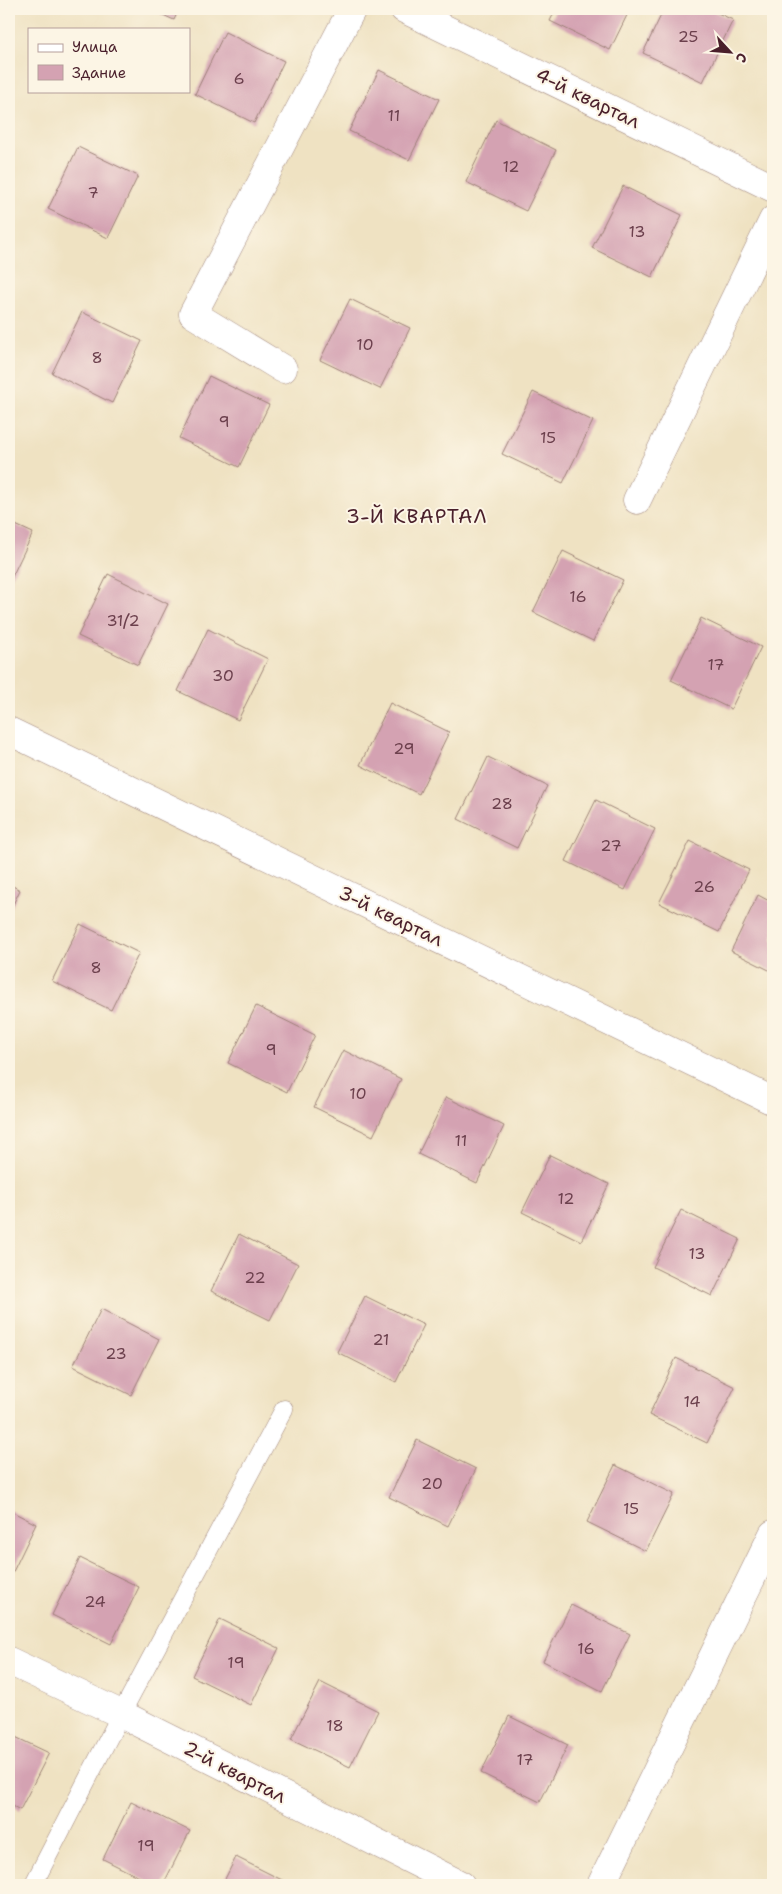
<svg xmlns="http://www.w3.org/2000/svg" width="782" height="1894" font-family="'Shantell Sans',sans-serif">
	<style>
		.building { fill: #d4a2b2 }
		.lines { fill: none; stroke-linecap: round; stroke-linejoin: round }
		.service-casing { stroke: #9c8076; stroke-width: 19 }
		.minor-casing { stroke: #9c8076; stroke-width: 29 }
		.service { stroke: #fff; stroke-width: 18 }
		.minor { stroke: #fff; stroke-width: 28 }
		.labels { text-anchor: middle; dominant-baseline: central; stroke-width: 4; stroke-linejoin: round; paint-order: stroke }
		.number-label { font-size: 16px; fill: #6c404d }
		.street-label { font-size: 19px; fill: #4a1f2b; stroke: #fcf5e5 }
		.neighbourhood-label { font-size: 20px; letter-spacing: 1px; fill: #4a1f2b; stroke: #fcf5e5 }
	</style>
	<rect width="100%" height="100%" fill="#fcf5e5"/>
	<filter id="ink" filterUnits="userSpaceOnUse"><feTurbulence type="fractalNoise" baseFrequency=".02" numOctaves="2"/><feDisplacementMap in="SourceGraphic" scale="10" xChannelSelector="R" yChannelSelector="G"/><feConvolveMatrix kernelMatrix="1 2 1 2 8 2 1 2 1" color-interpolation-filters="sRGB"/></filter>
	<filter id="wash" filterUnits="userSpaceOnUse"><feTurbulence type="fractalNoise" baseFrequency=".0096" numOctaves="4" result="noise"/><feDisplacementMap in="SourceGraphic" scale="20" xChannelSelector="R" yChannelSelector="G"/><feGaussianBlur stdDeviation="1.12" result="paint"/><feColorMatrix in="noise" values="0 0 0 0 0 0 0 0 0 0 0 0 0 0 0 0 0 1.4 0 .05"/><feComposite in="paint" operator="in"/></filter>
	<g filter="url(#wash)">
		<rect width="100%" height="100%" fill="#efe2c2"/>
		<g id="blocks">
			<path class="building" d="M150,9H179L174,20Z
				M556,9H630L610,50L550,21Z
				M664,9H709L733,20L703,82L643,53Z
				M225,32L284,61L254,123L195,94Z
				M379,70L439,99L409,160L349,131Z
				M496,120L556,150L526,211L466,182Z
				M78,147L138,176L108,238L48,209Z
				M623,186L682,215L652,277L592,248Z
				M350,299L410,328L380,389L320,360Z
				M82,312L142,341L112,403L52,373Z
				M209,376L269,405L239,467L179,438Z
				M533,392L593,421L563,483L502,454Z
				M9,522L33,533L9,583Z
				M563,551L623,580L593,641L533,612Z
				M108,574L168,604L138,665L78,636Z
				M701,618L761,647L731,709L671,680Z
				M208,629L268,659L238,720L178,691Z
				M390,703L449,732L419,794L360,765Z
				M488,757L547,786L517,848L458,819Z
				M596,800L655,829L625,890L566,861Z
				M690,841L749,870L719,932L659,903Z
				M9,884L20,890L9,913Z
				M758,895L773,903V972L731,951Z
				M80,924L139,953L111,1010L52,981Z
				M256,1006L315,1035L287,1092L228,1063Z
				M343,1050L401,1079L373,1136L314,1107Z
				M446,1097L504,1126L477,1183L418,1154Z
				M550,1155L609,1184L581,1241L522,1212Z
				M681,1210L740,1239L712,1296L653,1267Z
				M239,1234L298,1264L270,1320L211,1291Z
				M365,1296L424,1325L396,1382L337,1352Z
				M101,1309L159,1339L131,1395L73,1366Z
				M676,1358L735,1387L707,1443L649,1415Z
				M417,1440L476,1469L448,1526L389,1497Z
				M615,1465L674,1494L646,1551L587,1522Z
				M9,1510L36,1524L9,1580Z
				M80,1558L139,1587L111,1644L52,1615Z
				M571,1605L630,1634L602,1691L543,1661Z
				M220,1619L279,1648L251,1705L192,1676Z
				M320,1682L378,1711L350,1767L291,1739Z
				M509,1716L568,1745L540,1802L481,1773Z
				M9,1734L49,1753L20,1810L9,1804Z
				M131,1802L190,1831L163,1885H155L103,1859Z
				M236,1857L292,1885H222Z"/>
		</g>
	</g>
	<g filter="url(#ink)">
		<use href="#blocks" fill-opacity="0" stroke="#9c8076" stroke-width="1"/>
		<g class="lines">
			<g class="service-casing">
				<path id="service" d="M33,1885L121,1714L284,1409"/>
			</g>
			<g class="minor-casing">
				<path id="minor" d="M404,9L773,188
					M283,369L193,314L352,9
					M637,500L773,220
					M9,731L773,1101
					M9,1661L121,1714L461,1885
					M601,1885L773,1534"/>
			</g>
			<use href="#service" class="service"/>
			<use href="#minor" class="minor"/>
		</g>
	</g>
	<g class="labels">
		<g class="number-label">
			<text x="688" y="36">25</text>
			<text x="239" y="78">6</text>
			<text x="394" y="115">11</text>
			<text x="511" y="166">12</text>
			<text x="93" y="192">7</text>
			<text x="637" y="231">13</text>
			<text x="365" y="344">10</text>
			<text x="97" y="357">8</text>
			<text x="224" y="421">9</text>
			<text x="548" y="437">15</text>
			<text x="578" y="596">16</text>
			<text x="123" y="620">31/2</text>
			<text x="716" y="664">17</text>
			<text x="223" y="675">30</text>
			<text x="404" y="748">29</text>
			<text x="502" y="803">28</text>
			<text x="611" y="845">27</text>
			<text x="704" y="886">26</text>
			<text x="96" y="967">8</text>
			<text x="271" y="1049">9</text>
			<text x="358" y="1093">10</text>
			<text x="461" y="1140">11</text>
			<text x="566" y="1198">12</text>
			<text x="697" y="1253">13</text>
			<text x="255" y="1277">22</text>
			<text x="381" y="1339">21</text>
			<text x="116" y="1353">23</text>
			<text x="692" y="1401">14</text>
			<text x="432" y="1483">20</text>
			<text x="631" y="1508">15</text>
			<text x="95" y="1601">24</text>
			<text x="586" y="1648">16</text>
			<text x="236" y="1662">19</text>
			<text x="335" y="1725">18</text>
			<text x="525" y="1759">17</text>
			<text x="146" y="1845">19</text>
		</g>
		<g class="street-label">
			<text transform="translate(588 98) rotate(26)">4-й квартал</text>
			<text transform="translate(391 916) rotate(26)">3-й квартал</text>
			<text transform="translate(235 1772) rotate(27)">2-й квартал</text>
		</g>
		<g class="neighbourhood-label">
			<text x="417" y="516">3-Й КВАРТАЛ</text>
		</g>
	</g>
	<rect width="782" height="1894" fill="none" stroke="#fcf5e5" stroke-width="30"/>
	<rect x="28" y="28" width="162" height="65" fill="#fcf5e5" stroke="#b59f9b"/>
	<rect x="38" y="44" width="25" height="8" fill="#ffffff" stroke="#b59f9b"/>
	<text x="72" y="52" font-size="15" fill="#4a1f2b">Улица</text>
	<rect x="38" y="65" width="25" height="15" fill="#d4a2b2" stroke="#b59f9b"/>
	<text x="72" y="78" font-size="15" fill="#4a1f2b">Здание</text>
	<g transform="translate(730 52) rotate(116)" stroke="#fcf5e5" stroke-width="4" paint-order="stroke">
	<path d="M0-4L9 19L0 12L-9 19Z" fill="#4a1f2b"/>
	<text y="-8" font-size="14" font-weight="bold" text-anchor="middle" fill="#4a1f2b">С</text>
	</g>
</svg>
